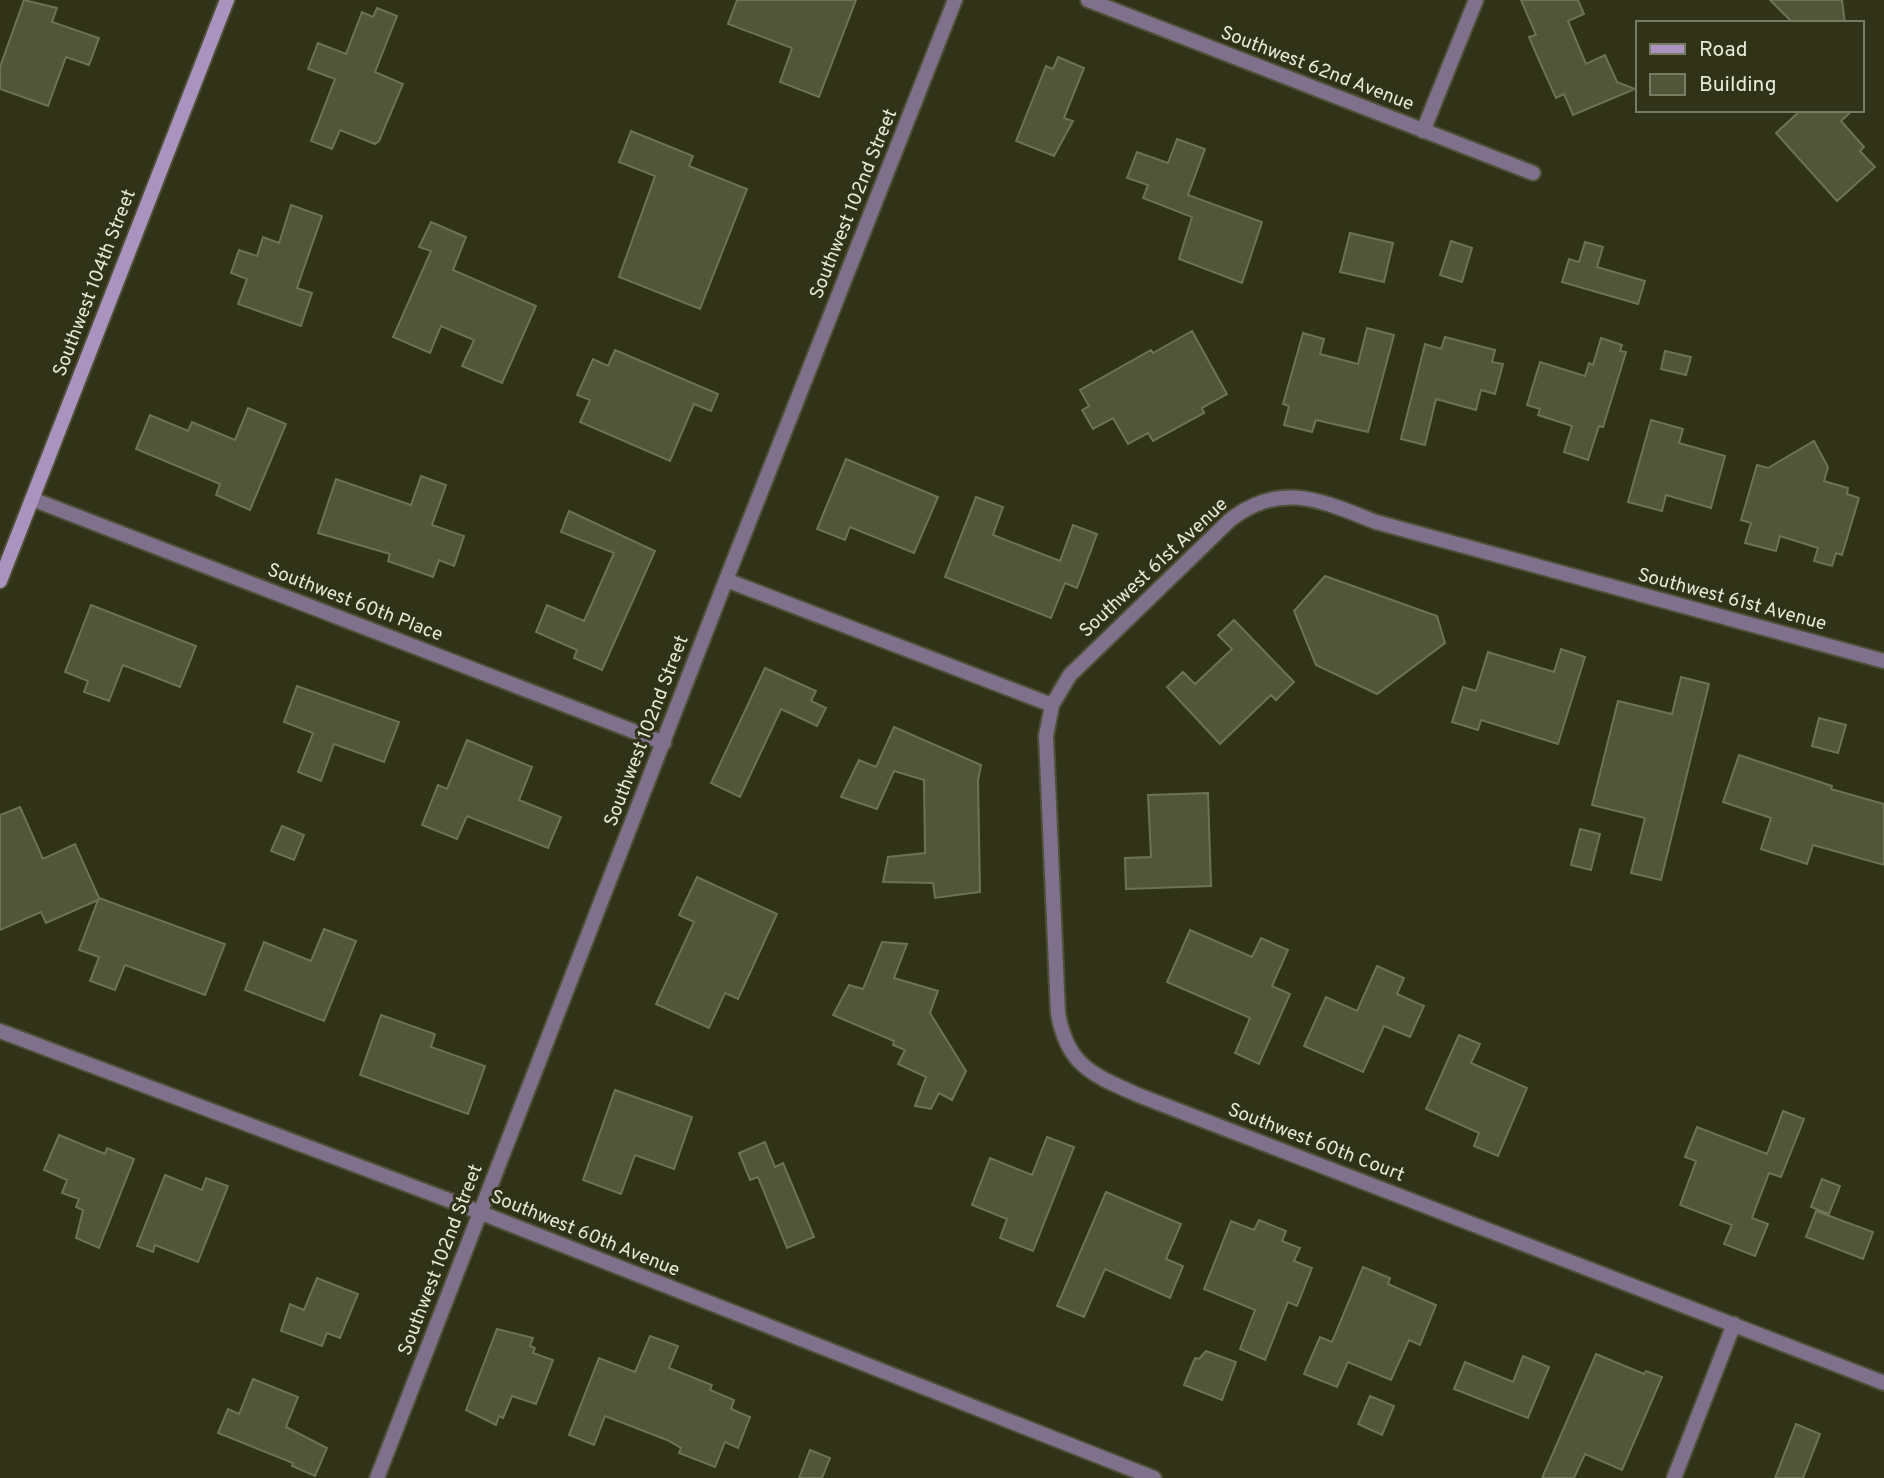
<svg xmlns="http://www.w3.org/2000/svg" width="1884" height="1478" font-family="Overpass,sans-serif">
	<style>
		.building { fill: #525639; stroke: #6e7254; stroke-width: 2 }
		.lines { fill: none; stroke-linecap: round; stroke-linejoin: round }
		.street-casing { stroke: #4d5036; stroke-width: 18 }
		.secondary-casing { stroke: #4d5036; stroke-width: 18 }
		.street { stroke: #7f708c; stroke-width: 14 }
		.secondary { stroke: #ab93c0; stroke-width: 14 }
		.labels { text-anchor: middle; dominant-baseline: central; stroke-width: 6; stroke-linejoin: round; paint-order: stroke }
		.street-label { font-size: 19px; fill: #e6e9d8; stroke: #303317 }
	</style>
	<rect width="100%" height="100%" fill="#303317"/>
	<path class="building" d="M24,0L57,8L52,22L99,38L89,65L66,57L48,106L0,89V67Z
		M737,0H856L819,97L780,82L792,48L728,24Z
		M1521,0H1578L1584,14L1568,21L1586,64L1605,55L1617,82L1635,89L1573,115L1564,94L1556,98L1538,58L1529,37L1536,35Z
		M1770,0H1842L1845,23H1793Z
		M377,8L397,16L375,72L403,84L379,141L375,144L340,130L332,149L311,141L335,79L308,69L318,43L346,54L362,12L373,17Z
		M1058,57L1084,68L1064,118L1073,121L1054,156L1016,141L1046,66L1053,69Z
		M1801,110H1853L1841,121L1864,147L1860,151L1875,167L1837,201L1776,133Z
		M631,131L693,156L689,166L747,189L700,309L619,277L655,176L619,162Z
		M1177,139L1205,149L1188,195L1262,222L1242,283L1179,259L1192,217L1143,198L1148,185L1127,178L1137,152L1168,163Z
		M291,205L322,216L297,288L312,293L301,326L238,304L247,279L231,273L239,250L257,256L263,237L279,243Z
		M431,222L466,237L453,270L536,306L502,383L462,366L474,340L441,326L430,353L393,337L431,251L419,247Z
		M1350,233L1393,243L1384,282L1340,272Z
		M1451,241L1472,248L1462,282L1440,275Z
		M1585,242L1603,247L1597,267L1645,281L1638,304L1562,282L1569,259L1579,262Z
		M1367,328L1394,335L1368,432L1316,420L1312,432L1284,425L1289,406L1283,404L1303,333L1324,339L1320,354L1358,364Z
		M1192,331L1227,394L1202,408L1204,413L1153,441L1148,433L1128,444L1113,418L1093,429L1082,410L1089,406L1080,390L1151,350L1153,353Z
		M1445,337L1495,350L1492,362L1503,364L1495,394L1481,390L1476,410L1436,399L1425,445L1401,439L1425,344L1441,349Z
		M1601,338L1622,345L1620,351L1626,352L1603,427L1599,426L1588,460L1564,452L1572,426L1538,415L1540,409L1527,405L1540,362L1585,376L1589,363L1593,365Z
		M615,350L718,394L711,411L694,404L670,461L580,422L590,400L577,395L593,359L608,366Z
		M1665,351L1691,357L1686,375L1661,369Z
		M248,408L286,424L250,510L216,495L220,484L136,449L150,415L188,431L192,422L235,440Z
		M1651,420L1683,429L1679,443L1725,456L1711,508L1666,495L1662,511L1628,502Z
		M1814,441L1828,467L1824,481L1848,488L1847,494L1859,498L1842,555L1836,553L1832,566L1814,561L1818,548L1780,536L1776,551L1745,543L1751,523L1741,520L1757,465L1768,468Z
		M846,459L938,497L914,553L850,527L845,540L817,529Z
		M421,476L446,485L432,525L464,536L454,566L439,560L433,577L388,561L390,554L318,533L336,479L411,505Z
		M976,497L1003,507L993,535L1060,561L1073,525L1097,534L1077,588L1065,583L1051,618L945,577Z
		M569,511L655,551L602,670L574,658L577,650L536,632L547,605L584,621L614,553L561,532Z
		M1325,576L1437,616L1445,643L1377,694L1316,665L1294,611Z
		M91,605L196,646L180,687L123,665L109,701L84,692L88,681L65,672Z
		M1234,620L1294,682L1276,700L1271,695L1220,744L1167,687L1183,672L1195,684L1232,649L1218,635Z
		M1561,649L1585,657L1558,744L1481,720L1478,730L1452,722L1463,687L1476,691L1488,652L1554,672Z
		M765,668L816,691L811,701L826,708L817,726L781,709L740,797L711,783Z
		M1681,677L1709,684L1661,880L1631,873L1645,818L1592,805L1618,701L1672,714Z
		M297,686L399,722L384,762L334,744L321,781L298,772L313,733L284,722Z
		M1819,718L1846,725L1838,753L1812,746Z
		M894,727L981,765L978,781L980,892L935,898L933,883L883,882L888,857L925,853L924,780L894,771L877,809L841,797L859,760L876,767Z
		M467,740L532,767L519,800L561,817L548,848L467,816L457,839L422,825L438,785L447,789Z
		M1739,755L1832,786L1831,789L1884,804V865L1813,845L1807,864L1761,849L1771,818L1723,802Z
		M1208,793L1211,886L1126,889L1125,858L1151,857L1148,795Z
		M20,807L43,859L75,844L99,898L225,944L205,995L125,965L115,990L90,981L99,957L79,950L98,900L46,923L41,912L0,930V815Z
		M282,826L304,835L294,860L271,851Z
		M1580,829L1600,834L1591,870L1571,865Z
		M697,877L777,914L738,999L725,993L709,1028L656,1004L694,922L679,915Z
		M324,929L356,941L324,1021L245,990L264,942L311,961Z
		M1190,930L1252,957L1261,938L1288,950L1272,986L1290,994L1259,1064L1235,1053L1250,1018L1167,982Z
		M882,942L907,944L894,978L938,991L930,1013L966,1071L952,1100L939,1093L931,1109L915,1106L926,1077L898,1064L905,1050L893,1045L894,1041L833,1015L849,985L863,989Z
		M1377,966L1404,978L1397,994L1424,1006L1410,1037L1384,1026L1363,1072L1304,1046L1326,997L1357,1011Z
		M381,1015L435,1034L431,1047L485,1066L468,1114L360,1075Z
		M1459,1035L1480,1044L1471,1063L1527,1088L1498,1156L1474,1146L1479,1133L1426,1109Z
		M615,1090L692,1117L674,1169L635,1155L621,1194L583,1180Z
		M1783,1111L1804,1119L1781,1177L1769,1173L1752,1218L1768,1224L1755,1256L1724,1244L1732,1225L1680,1205L1696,1161L1685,1157L1697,1127L1767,1154Z
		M59,1135L105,1154L107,1148L134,1159L99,1248L76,1238L83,1210L76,1207L79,1199L62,1193L67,1180L44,1170Z
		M1047,1137L1074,1147L1033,1251L1000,1238L1007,1219L972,1205L990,1158L1032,1175Z
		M765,1142L775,1167L783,1163L814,1237L787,1248L758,1177L750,1180L739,1153Z
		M165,1175L202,1190L206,1178L228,1186L198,1262L155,1245L153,1252L137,1246Z
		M1822,1179L1840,1186L1829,1214L1811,1207Z
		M1106,1192L1181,1224L1166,1259L1183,1266L1170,1298L1105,1269L1084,1317L1057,1306Z
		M1816,1211L1873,1232L1863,1259L1806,1237Z
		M1259,1220L1286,1231L1282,1241L1300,1248L1294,1261L1312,1268L1297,1306L1288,1302L1265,1360L1240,1349L1255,1310L1204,1289L1231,1221L1254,1230Z
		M1363,1267L1390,1278L1388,1284L1436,1305L1420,1345L1409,1340L1391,1380L1348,1362L1337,1387L1304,1374L1320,1337L1332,1342Z
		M317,1278L358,1294L340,1338L327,1333L322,1346L281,1331L290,1304L304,1310Z
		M497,1329L533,1338L530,1346L535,1348L533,1353L553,1360L536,1404L512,1396L503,1418L499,1416L496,1425L466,1410Z
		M650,1336L678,1346L669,1368L712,1385L710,1390L734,1400L731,1409L750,1417L738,1448L725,1442L715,1467L679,1453L681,1448L667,1440L605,1416L594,1445L569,1435L599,1358L635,1372Z
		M1206,1351L1236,1362L1222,1400L1184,1385L1195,1358L1199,1359Z
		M1596,1354L1644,1374L1646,1371L1662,1377L1622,1470L1585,1454L1574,1478H1542Z
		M1523,1356L1549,1367L1528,1418L1454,1389L1465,1362L1513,1382Z
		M253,1379L298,1397L286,1427L327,1448L315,1476L292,1466L293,1463L218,1433L228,1409L239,1414Z
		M1370,1396L1394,1406L1382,1435L1358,1424Z
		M1796,1424L1820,1434L1803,1478H1775Z
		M810,1450L830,1458L822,1478H799Z"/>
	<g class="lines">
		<g class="street-casing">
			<path id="street" d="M1088,0L1533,173
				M1423,131L1476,0
				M32,499L664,743
				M726,580L1052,705
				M1884,661L1376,522C1322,501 1281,480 1230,520L1070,675L1052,705L1046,736L1058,1013C1067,1066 1093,1075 1138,1095L1884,1383
				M0,1031L451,1201L1154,1478
				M377,1478L726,580L955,0
				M1674,1478L1734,1324"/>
		</g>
		<g class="secondary-casing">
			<path id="secondary" d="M0,581L227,0"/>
		</g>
		<use href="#street" class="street"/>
		<use href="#secondary" class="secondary"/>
	</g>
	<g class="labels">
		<g class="street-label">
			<text transform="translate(1317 69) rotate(21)">Southwest 62nd Avenue</text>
			<text transform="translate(854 204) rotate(-68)">Southwest 102nd Street</text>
			<text transform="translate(95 283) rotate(-69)">Southwest 104th Street</text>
			<text transform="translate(1154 568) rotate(-43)">Southwest 61st Avenue</text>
			<text transform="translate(1732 600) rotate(15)">Southwest 61st Avenue</text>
			<text transform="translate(355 603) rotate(21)">Southwest 60th Place</text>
			<text transform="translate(647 731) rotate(-69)">Southwest 102nd Street</text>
			<text transform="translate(1316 1143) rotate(21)">Southwest 60th Court</text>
			<text transform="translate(585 1234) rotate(22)">Southwest 60th Avenue</text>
			<text transform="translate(441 1260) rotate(-69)">Southwest 102nd Street</text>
		</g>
	</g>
	<rect x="1636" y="21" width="228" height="91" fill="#303317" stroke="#797c64" stroke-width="2"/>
	<rect x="1650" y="44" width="35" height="10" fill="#ab93c0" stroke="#797c64" stroke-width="2"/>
	<text x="1699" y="56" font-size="21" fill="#e6e9d8">Road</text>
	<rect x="1650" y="74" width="35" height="21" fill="#525639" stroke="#797c64" stroke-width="2"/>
	<text x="1699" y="91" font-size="21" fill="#e6e9d8">Building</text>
</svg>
